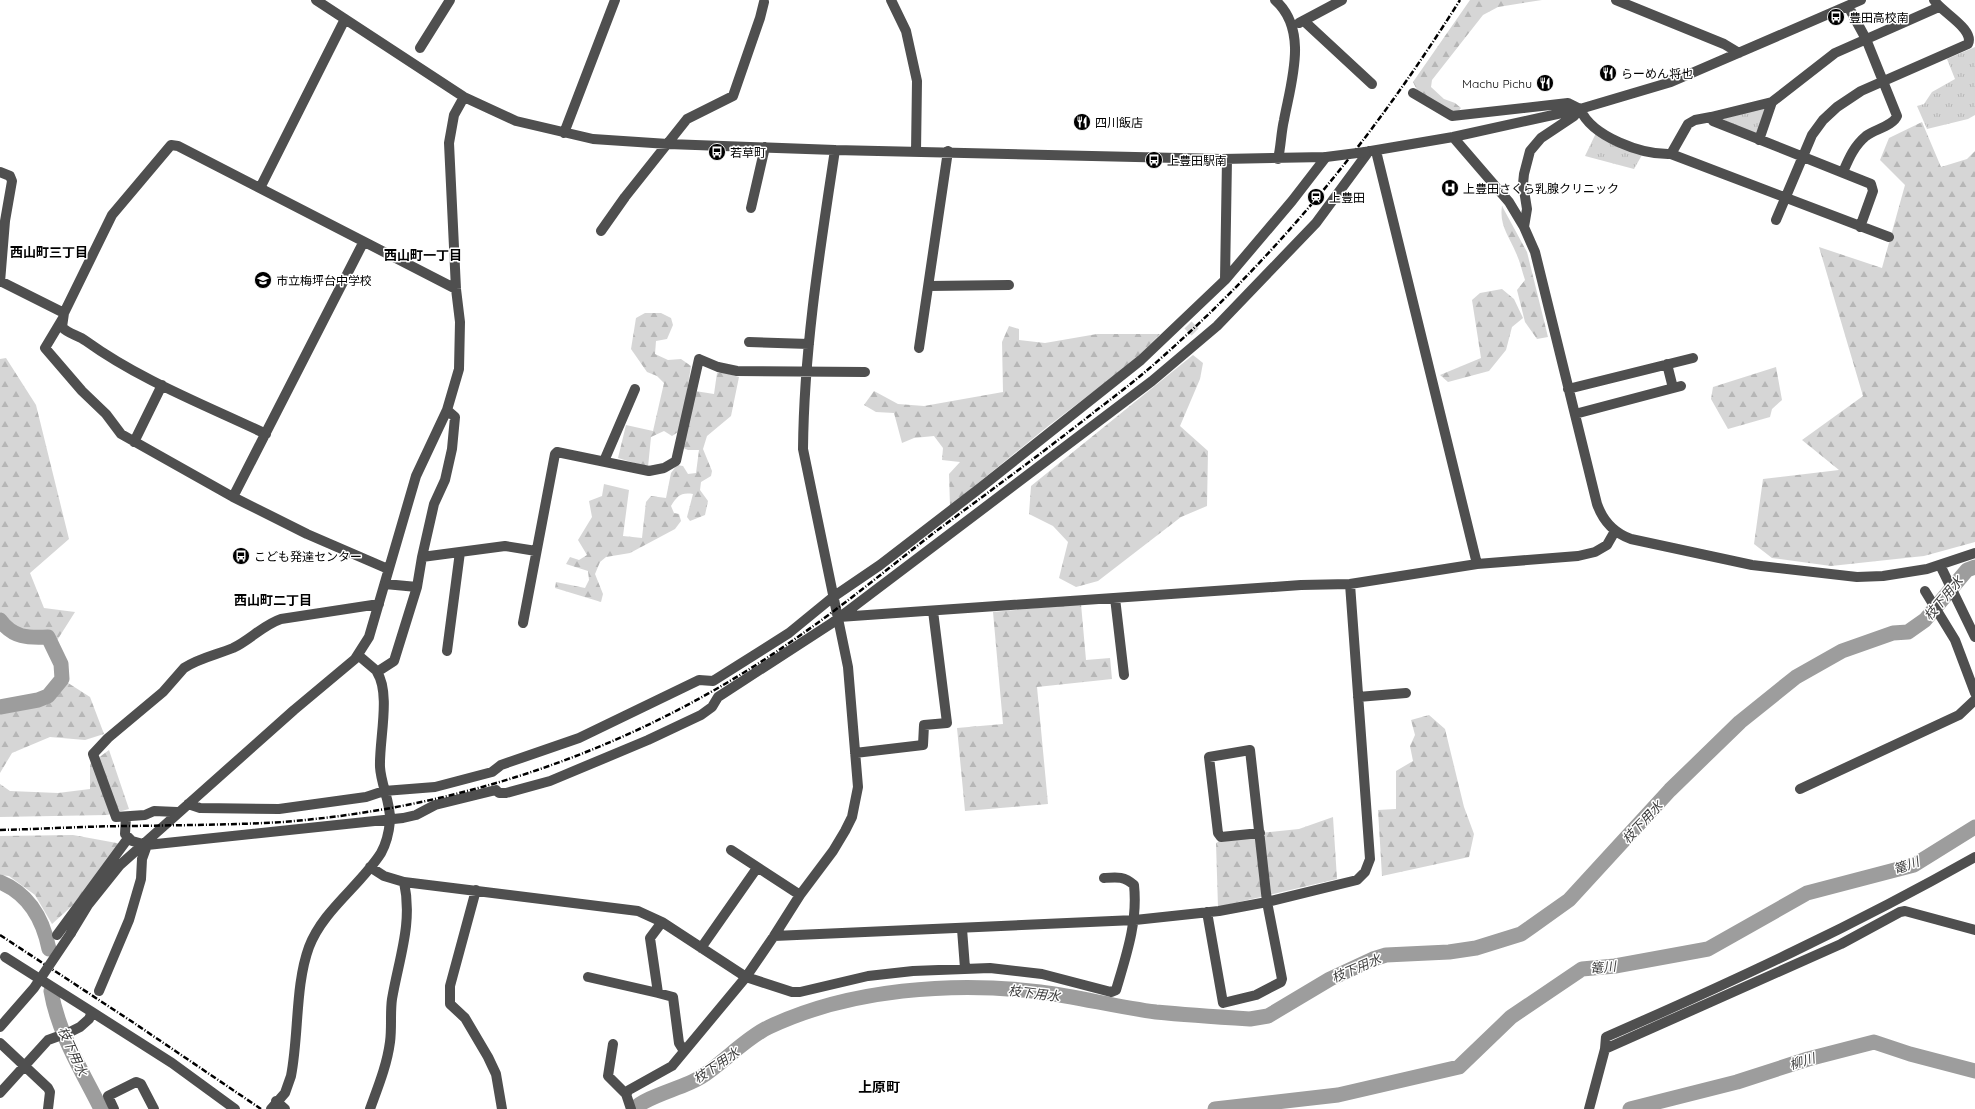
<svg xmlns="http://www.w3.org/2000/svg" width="1975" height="1109" font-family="Quicksand,'Noto Sans JP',sans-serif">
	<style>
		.grass { fill: url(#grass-tufts) }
		.forest { fill: url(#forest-firs) }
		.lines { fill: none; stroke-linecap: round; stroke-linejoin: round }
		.river { stroke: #9d9d9d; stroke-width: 15 }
		.minor-tunnel { stroke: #d9d9d9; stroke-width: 10; stroke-dasharray: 10 5; stroke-linecap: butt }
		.minor { stroke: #4f4f4f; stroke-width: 10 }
		.rail { stroke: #000; stroke-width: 2.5; stroke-dasharray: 6 2 1 2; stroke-linecap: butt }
		.minor-bridge { stroke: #4f4f4f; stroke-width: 10 }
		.labels { text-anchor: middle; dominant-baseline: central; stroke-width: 3; stroke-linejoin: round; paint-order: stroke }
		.poi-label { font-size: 12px; fill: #000; stroke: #fff; text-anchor: start }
		.neighbourhood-label { font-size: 13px; font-weight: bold; fill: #000; stroke: #fff }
		.water-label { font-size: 13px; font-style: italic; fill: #3e3e3e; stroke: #fff }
		.quarter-label { font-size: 14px; font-weight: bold; fill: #000; stroke: #fff }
	</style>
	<defs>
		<pattern id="grass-tufts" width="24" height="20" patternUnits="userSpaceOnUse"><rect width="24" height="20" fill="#d6d6d6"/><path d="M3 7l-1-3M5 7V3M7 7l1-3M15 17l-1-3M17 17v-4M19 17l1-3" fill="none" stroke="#b6b6b6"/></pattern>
		<pattern id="forest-firs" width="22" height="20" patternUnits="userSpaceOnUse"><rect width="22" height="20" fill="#d6d6d6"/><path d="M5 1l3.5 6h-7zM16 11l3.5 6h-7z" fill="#b6b6b6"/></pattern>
	</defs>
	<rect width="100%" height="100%" fill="#fff"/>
	<path class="grass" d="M1975,47V115L1968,119L1927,129L1917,106L1924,104L1932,92L1955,79L1947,59Z
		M1766,107L1756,135L1722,119Z
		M1596,133L1642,155L1634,169L1585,156Z"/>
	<path class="forest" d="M1470,0H1542L1498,7L1483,15L1432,80L1431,87L1444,99L1455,103L1461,108L1457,113L1450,111L1418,92L1413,82Z
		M1922,122L1941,167L1967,159L1975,151V542L1924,556L1831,566L1772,558L1754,544L1763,479L1839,470L1802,440L1863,396L1819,247L1882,268L1905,185L1880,160L1889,138Z
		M1502,206L1527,252L1548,337L1537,339L1525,322L1517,290L1525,280C1522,271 1520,261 1516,253C1509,236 1499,225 1502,206Z
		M1502,289L1514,299L1523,318L1512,327L1506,350L1489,371L1448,382L1440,375L1481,358L1472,300L1480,293Z
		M645,313H661L671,318L673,325L667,339L656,341L655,354L668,360L681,359L691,366L681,430L672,436L664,431L651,437L648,467L618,458L626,425L653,431L664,383L657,376L647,372L631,349L636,318Z
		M1009,326L1019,329V340L1045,343L1097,334H1160L1135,360L1047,427L950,506L949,474L960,462L942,460L943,448L934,436L914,438L902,443L894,413L876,412L864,405L874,391L898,404L924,406L1003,392L1002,342Z
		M1193,355L1203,363L1200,379L1180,426L1208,451L1207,506L1181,517L1098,581L1076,587L1059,578L1068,542L1053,526L1029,514L1031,486Z
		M6,358L36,405L69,539L30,573L44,608L75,612L56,642L11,633L0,612V359Z
		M1776,367L1782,400L1772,409L1770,417L1728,429L1711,399L1713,387Z
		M722,372L739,377L731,416L707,436L703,449L712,471L711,476L701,482L700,490L708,501L705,515L690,521L687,517L693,494C681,492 677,496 671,506L674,513L679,514L681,521L675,529L630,553L606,557L600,562L595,574L603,594L601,602L555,588L556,582L585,588L589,580L588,571L566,564L570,557L579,560L587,555L578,540L592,517L589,501L602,496L604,484L629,490L623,536L642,538L646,502L651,496L666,498L671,473L677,465L683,466L688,474L696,473L699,450H688L683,448L695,391L714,394L717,373Z
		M1081,604L1086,660L1110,658L1112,679L1037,687L1048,804L965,811L957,728L1003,724L993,612Z
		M65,681L90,697L104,734L85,740L50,737L12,753L0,773V712L52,702Z
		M1429,715L1445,729L1464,807L1474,834L1469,857L1382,876L1378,810L1396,809V771L1413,761L1410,746L1415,735L1411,720Z
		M109,750L129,809L107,815L0,817V784L10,791L58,793L90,789V764Z
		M1333,817L1337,879L1218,907L1216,843L1229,836L1299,829Z
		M73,835L122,844L73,905L52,924L35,895L9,876L0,875V836Z"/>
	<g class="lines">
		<path class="river" d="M0,620C13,638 28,638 48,637L61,664L62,679L48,696L38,700L0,707
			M0,882C29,894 43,919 49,949
			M51,991C58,1033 82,1071 101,1109
			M634,1109C646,1096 684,1088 701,1077C723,1063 747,1037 769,1027C849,989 954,981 1040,992C1079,997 1117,1007 1156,1012C1187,1015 1218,1017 1250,1019L1268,1016L1330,979L1373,959L1386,955L1449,952L1476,948L1521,934L1531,927L1569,900L1670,790L1740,722L1796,677L1842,651L1893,633L1908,632L1925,620L1967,570L1975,567
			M1215,1109L1338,1095L1459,1067L1511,1017L1582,969L1615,966L1708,949L1807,893L1914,865L1975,827
			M1630,1109L1737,1082L1808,1059L1874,1042L1910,1054L1975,1071"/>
		<path class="minor-tunnel" d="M1188,325L1196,333"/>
		<path class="minor" d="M316,0L464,97L516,121L593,139L668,144L835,150L1222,159L1326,157
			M891,0L906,31L917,81L916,152
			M1275,0C1309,30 1291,82 1284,120C1281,133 1281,146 1278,159
			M1616,0L1724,44L1739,53
			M1304,21L1372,84
			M1299,23L1342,0
			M420,48L450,0
			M1413,93L1452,116L1568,103L1580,109C1592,137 1642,155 1671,154L1889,237
			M1711,117L1772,102
			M564,133L615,0
			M1453,137L1509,202L1524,227L1535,252L1597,504C1603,521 1614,533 1631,539L1752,565L1857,577L1883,576L1927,569L1975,553
			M1759,140L1772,102L1835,53L1939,7
			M1376,151L1477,564
			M1365,152L1453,137L1580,109L1671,82L1861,0
			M1671,154L1688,124L1695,120L1711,117L1713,121L1871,184L1873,191L1860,227
			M0,172L10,176L12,181L5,221L0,282
			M1843,172C1849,158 1854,146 1866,136C1875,129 1893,126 1897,116L1866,39L1848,6
			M260,188L345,19
			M751,208L765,147
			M1776,220L1812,135L1823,120L1837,107L1861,91L1968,44C1975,29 1941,12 1934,0
			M1524,227L1527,209L1523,184L1524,174L1530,151L1541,138L1574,116L1580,109
			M601,231L625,197L687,119L733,96L760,18L764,2
			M1225,280L1227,159
			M0,281L64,313
			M929,286L1009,285
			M63,318L45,348L82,391L106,414L121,434L233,497L307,534L388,569
			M749,342L809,344
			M919,348L948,151
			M1667,364L1673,388
			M1568,389L1693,358
			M1575,414L1681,386
			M266,434C205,405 140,380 86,341C78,335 68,334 62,327L64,313L112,215L171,145L178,146L456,289
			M134,442L162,385
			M604,461L635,389
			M233,497L363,243
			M422,557L434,504L445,480L452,449L455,417L447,410
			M1940,565L1975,637
			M385,584L417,587
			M1925,591L1955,640L1975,693
			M1115,598L1124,675
			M839,617L1301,585L1350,584L1477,564L1578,556L1595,552L1607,545L1615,531
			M523,623L555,454L557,452L649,471L664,468L676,461L699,359L718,367L737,371L865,372
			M447,651L460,552
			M358,655L378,672
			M1358,697L1406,693
			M855,753L923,745L924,725L947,723L933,611
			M1800,789L1959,715L1975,700
			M188,804L200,808L279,809L366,797L384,791L435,787L492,772L501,765L579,738L699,680L713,681L789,633L833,597L880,565L980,488L1141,360L1225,280L1292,201L1326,157
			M177,812L154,811L145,815L116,817L93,754L108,738L163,692L184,668C199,658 216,655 233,648C250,640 263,625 281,619L379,604
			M126,817L125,834L132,841L147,845L403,818L416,815L435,805L496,790L499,793H506L550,781L648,740L701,715L712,707L718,697L832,623L1152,381L1217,326L1316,223L1369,151
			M731,850L800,895
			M370,867L384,876L404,882C413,923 399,958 392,999C390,1013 392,1028 390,1042C387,1065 378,1087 370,1109
			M404,882L638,911L662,922L746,977L792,992H800L868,976L913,971L990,968L1042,974L1111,992L1116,990C1126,956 1138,922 1134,885C1124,876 1117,877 1104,878
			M476,890L450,986V1004L465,1018L488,1057L496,1074L502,1109
			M1207,912L1223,1003L1256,995L1281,982L1282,979L1267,902L1250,750L1209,757L1218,833L1221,837L1260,833
			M662,922L650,938L658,993L673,997L679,1043L684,1051
			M962,929L965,968
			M71,933L88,905L120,865L294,710L355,659L369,637L416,476L447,410L459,369L460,322L456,289L449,143L454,115L464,97
			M57,935L126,841L130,839
			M774,936L1135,920L1219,911L1267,902L1357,880L1365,872L1370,859L1350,584
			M701,948L757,868
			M5,957L92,1012
			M588,977L658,993
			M99,991L129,920L141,879L142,859L147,845
			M0,1043L48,1088L50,1092L48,1109
			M613,1044L608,1076L626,1094
			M1605,1049L1841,944L1900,912L1905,911L1975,930
			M0,1093L48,1040L70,1032L80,1027L89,1019L92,1012L172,1063L235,1109
			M276,1101L285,1109
			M114,1109L108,1096L136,1082L141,1084L154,1109
			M271,1109L285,1093L291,1076C299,1035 295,985 309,947C323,910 360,886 381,853C386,844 389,832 390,821C391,803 381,785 380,767C379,740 391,694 377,672L394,661L417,587L422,557L505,546L536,551
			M631,1109L626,1094L629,1090L672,1066L746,977L774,936L800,895L833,851L845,831L852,817L858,787L848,667L803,449C804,348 820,249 835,150
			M1589,1109L1605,1049L1606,1037C1732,982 1855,925 1975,857"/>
		<path class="rail" d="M0,830C44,829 89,826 133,826C183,825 233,825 283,822C345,817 407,807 467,791C587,760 701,706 802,634C848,602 891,566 935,532C990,491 1045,451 1098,409C1119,393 1140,377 1160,359C1280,253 1375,135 1460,0
			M0,935L134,1023L261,1109"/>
		<path class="minor-bridge" d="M1326,157L1365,152
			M0,1027L34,988L71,933"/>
	</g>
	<defs>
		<g id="bus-disc" transform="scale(0.9)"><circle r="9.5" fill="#000" stroke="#fff"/><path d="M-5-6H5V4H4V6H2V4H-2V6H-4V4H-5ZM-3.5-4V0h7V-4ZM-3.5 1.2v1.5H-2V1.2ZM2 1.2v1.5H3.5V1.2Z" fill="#fff"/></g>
		<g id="restaurant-disc" transform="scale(0.9)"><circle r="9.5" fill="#000" stroke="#fff"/><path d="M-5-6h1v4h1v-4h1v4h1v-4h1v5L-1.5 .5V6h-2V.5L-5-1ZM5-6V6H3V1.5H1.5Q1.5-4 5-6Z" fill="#fff"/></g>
		<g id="hospital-disc" transform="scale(0.9)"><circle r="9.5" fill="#000" stroke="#fff"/><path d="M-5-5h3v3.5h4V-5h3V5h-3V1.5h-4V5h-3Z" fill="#fff"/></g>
		<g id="station-disc" transform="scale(0.9)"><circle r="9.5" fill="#000" stroke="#fff"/><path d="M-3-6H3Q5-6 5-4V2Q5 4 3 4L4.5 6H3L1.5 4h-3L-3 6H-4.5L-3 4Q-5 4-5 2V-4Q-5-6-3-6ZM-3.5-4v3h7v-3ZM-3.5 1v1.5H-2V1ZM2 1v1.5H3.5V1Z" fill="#fff"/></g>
		<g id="school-disc" transform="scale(0.9)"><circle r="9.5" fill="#000" stroke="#fff"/><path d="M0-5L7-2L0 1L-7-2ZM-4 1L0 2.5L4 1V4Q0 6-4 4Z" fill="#fff"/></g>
	</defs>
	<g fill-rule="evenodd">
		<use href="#bus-disc" x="1836" y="17"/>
		<use href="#restaurant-disc" x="1608" y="73"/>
		<use href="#restaurant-disc" x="1545" y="83"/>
		<use href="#restaurant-disc" x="1082" y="122"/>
		<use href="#bus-disc" x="717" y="152"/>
		<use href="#bus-disc" x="1154" y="160"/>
		<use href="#hospital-disc" x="1450" y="188"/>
		<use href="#station-disc" x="1316" y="197"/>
		<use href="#school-disc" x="263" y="280"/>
		<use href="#bus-disc" x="241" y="556"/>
	</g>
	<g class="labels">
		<g class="poi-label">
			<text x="1849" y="17">豊田高校南</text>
			<text x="1621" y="73">らーめん将也</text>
			<text x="1532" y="83" text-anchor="end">Machu Pichu</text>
			<text x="1095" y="122">四川飯店</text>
			<text x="730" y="152">若草町</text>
			<text x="1167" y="160">上豊田駅南</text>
			<text x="1463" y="188">上豊田さくら乳腺クリニック</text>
			<text x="1329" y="197">上豊田</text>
			<text x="276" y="280">市立梅坪台中学校</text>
			<text x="254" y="556">こども発達センター</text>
		</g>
		<g class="neighbourhood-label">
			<text x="49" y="252">西山町三丁目</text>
			<text x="423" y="255">西山町一丁目</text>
			<text x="273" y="600">西山町二丁目</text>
		</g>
		<g class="water-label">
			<text transform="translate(1943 598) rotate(-50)">枝下用水</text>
			<text transform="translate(1642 822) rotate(-47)">枝下用水</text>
			<text transform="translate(1906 865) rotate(-20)">篭川</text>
			<text transform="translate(1603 967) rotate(-6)">篭川</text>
			<text transform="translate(1356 968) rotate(-23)">枝下用水</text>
			<text transform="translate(1034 993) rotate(7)">枝下用水</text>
			<text transform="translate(73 1051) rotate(66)">枝下用水</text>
			<text transform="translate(1802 1061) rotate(-17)">柳川</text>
			<text transform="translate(716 1065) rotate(-34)">枝下用水</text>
		</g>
		<g class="quarter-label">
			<text x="879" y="1087">上原町</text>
		</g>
	</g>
</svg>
